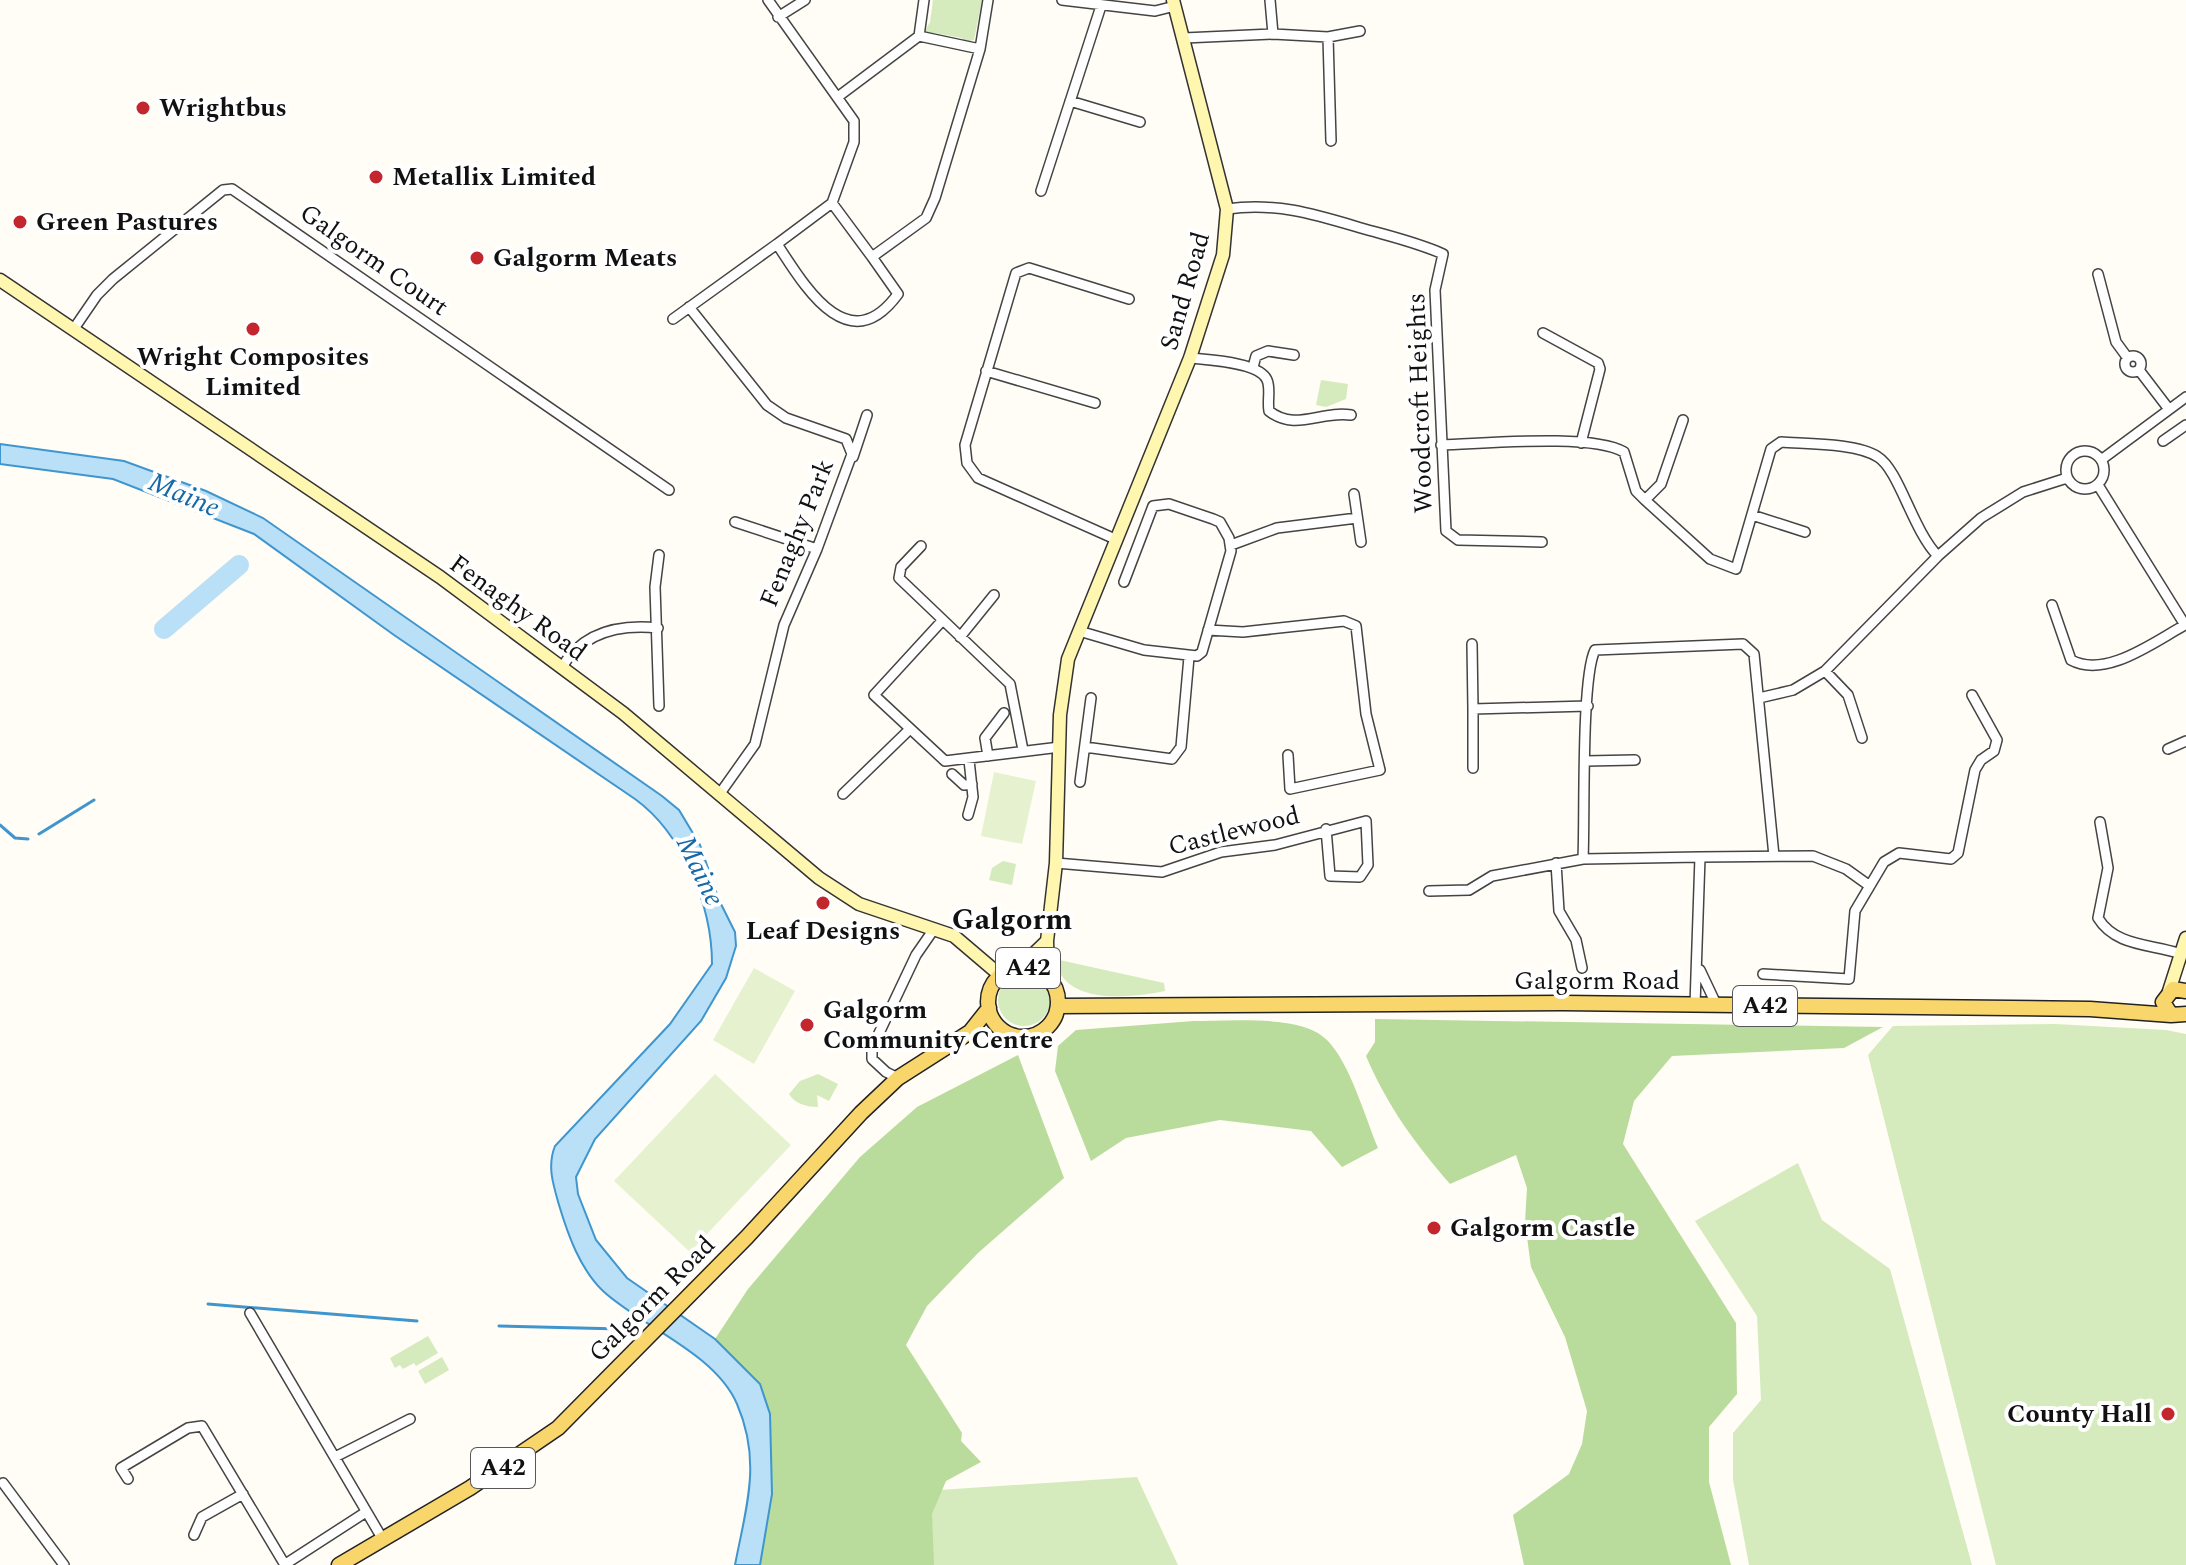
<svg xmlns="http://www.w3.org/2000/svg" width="2186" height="1565" font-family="Spectral,serif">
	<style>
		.green { fill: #d5ebbd }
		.forest { fill: #b9dc9c }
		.pitch { fill: #e6f2cf }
		.water { fill: #b9e0f7; stroke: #3f96cf; stroke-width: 2 }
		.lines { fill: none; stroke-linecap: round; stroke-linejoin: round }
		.stream { stroke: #3f96cf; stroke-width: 3 }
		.river { stroke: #b9e0f7; stroke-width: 20 }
		.street-casing { stroke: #444; stroke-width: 12 }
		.secondary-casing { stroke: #333; stroke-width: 15 }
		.primary-casing { stroke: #222; stroke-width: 17 }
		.street { stroke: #fff; stroke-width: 9 }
		.secondary { stroke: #fff6b0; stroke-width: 12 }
		.primary { stroke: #f9d66b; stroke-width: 14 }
		.poi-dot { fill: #c4262e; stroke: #fff; stroke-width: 3 }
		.labels { text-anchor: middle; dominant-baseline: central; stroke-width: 8; stroke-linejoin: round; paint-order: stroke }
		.shield { fill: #fff; stroke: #585858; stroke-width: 2 }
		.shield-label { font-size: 24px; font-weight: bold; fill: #111 }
		.poi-label { font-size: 26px; font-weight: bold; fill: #111; stroke: #fff; text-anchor: start }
		.street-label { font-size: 26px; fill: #111; stroke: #fff }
		.water-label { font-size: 28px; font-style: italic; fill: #1768a6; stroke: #fff }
		.quarter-label { font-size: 30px; font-weight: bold; fill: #111; stroke: #fff }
	</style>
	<rect width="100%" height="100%" fill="#fffdf5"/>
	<path class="green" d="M933,0H982L974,40L964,42L962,38L935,33L929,36L925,31L930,22Z
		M1321,380L1348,384L1346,399L1326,407L1316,405Z
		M1003,861L1016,864L1012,885L989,880L992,868Z
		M1055,959L1164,983L1165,991C1130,998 1063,1006 1055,959Z
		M998 1000a26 26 0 1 1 52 0a26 26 0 1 1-52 0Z
		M2055,1024L2166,1030L2186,1034V1565H1996L1868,1055L1893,1026Z
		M818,1074L838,1084L829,1101L817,1095L818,1107C807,1107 795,1104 789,1094L800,1081Z
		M1798,1163L1822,1220L1890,1269L1972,1565H1749L1733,1480V1433L1761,1400L1757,1316L1695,1221Z
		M428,1336L438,1353L416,1366L414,1363L403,1369L400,1365L395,1368L390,1358Z
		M442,1357L449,1370L425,1384L418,1371Z
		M1137,1477L1178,1565H929L924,1491Z"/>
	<path class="forest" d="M1375,1019L1883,1027L1844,1048L1672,1056L1634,1101L1623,1144L1736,1323L1737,1394L1709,1427V1482L1731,1565H1524L1513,1515L1569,1474L1582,1444L1587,1411L1565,1337L1531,1267L1525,1222L1527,1188L1516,1155L1450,1184C1414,1142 1388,1107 1366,1056L1375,1042Z
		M1194,1021C1229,1021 1302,1014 1327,1040C1350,1063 1365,1117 1378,1148L1342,1167L1311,1131L1220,1120L1126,1138L1091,1161L1055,1071L1058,1046L1076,1030Z
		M1018,1055L1064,1178L978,1253L927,1306L906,1345L962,1433L961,1441L981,1462L946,1481L932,1514L934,1565H760L772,1494L770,1414L715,1339L748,1289L860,1157L917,1107Z"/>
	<path class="pitch" d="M994,772L1036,781L1022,844L981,836Z
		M754,968L795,991L754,1064L713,1040Z
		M715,1074L791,1145L690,1252L614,1181Z"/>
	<path class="water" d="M0,444L124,461L206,491L263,518L662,796L679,810L700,845L719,900L735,932L736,946L726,978L701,1021L595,1139L576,1177L578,1194L596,1240L627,1278L715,1339L760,1384L770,1414L772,1494L760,1565H735C746,1507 762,1462 737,1404C715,1353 642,1327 603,1291C580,1269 568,1235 559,1205C553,1184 547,1166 555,1146L670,1024L712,964C712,905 682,833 635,799L394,635L254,534L113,479L0,464Z"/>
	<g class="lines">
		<path class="stream" d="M0,825L15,838L28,839
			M39,834L94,800
			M208,1304L417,1321
			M499,1326L621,1329L641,1319"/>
		<path class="river" d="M164,629L239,565"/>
		<g class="street-casing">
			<path id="street" d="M768,0L854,121V142L832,203L872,257
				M924,0L919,36L980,49
				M1062,0L1155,11L1175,6
				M1270,0L1273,34
				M778,17L805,0
				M1328,37L1331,141
				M1184,38L1273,34L1328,37L1360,31
				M839,96L919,36
				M1070,101L1140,122
				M1041,191L1101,6
				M1227,209C1276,202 1314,214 1361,228C1389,236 1416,242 1443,254L1435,290L1446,531L1458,540L1542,542
				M777,244L832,203
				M2098,274L2116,342L2127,357
				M689,307L767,405L786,418L846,439L852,454L817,549L784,625L755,744L721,792
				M673,319L777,244C804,285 848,362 898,294L872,257L926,218L935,198L980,49L988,0
				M73,330L97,295L113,279L223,190L232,189L669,490
				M1543,333L1598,363L1600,369L1581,443
				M2125 364a8 8 0 1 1 16 0a8 8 0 1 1-16 0Z
				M1190,358C1208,360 1260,362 1267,380C1271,389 1267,401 1269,411C1295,432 1322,410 1351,415
				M1253,367L1256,356L1268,351L1294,355
				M2139,370L2168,408
				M986,371L1095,403
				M2163,441L2186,425
				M1441,445C1483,444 1591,433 1624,452L1636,491L1645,500L1710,559L1736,569L1771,449L1781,442C1807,444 1857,443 1878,457C1899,470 1913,531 1938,556
				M2066 470a19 19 0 1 1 38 0a19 19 0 1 1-38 0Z
				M853,457L867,415
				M2101,460L2186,397
				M1354,494L1361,542
				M1645,500L1661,484L1683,420
				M1752,515L1805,532
				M735,522L817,549
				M1115,539L978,478L967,463L965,445L1016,273L1029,268L1129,299
				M1231,545L1277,528L1357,518
				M921,546L901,567L899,578L1010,684L1023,750
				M659,555L655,587L659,706
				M2052,605L2071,660C2106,679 2155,641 2185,625L2098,485
				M941,622L874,695L945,761L1060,747
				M1208,630L1243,632L1344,621L1356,626L1366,714L1380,770L1290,789L1288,755
				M1079,631L1144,650L1197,656L1202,652L1231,551L1229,538L1220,522L1213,519L1169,504L1153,506L1124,582
				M960,637L994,595
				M1472,644L1473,709L1588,706
				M562,667C583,632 619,624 658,628
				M1825,671L1848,695L1862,738
				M1759,698L1793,690L1825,671L1938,556L1981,518L2023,492L2067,478
				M1085,747L1172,759L1181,747L1189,657
				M2168,749L2186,741
				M988,756L985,738L1004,713
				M1586,761L1635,760
				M1473,768V709
				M952,774L964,785L972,784
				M1080,782L1091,698
				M843,794L910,729
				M968,815L973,797L969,760
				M2100,822L2108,868L2098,918C2115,946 2150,944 2178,953
				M1583,859C1585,819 1581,678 1595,650L1743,644L1754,654L1774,856
				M1056,863L1162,872L1221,852L1275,845L1366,821L1368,865L1360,877L1330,876L1326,829
				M1556,863L1559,911L1576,940L1582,968
				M1429,891L1469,890L1492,876L1583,859L1700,857L1813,856L1846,869L1867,884
				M1700,970L1717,1006
				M1763,974L1849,979L1855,911L1884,862L1899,853L1951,859L1958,853L1975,770L1981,760L1994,751L1997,740L1972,695
				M1695,1005L1700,857
				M898,1078L886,1072L872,1059V1048L916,955L934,929
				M250,1313L382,1538
				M335,1457L410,1419
				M128,1479L121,1468L188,1428L202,1426L285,1565
				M3,1483L64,1565
				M194,1535L202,1517L243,1494
				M284,1565L366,1512"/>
		</g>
		<g class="secondary-casing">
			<path id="secondary" d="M0,280L440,577L623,713L819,878L859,904L954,936L1001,976
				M1019,968L1047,941
				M1048,978L1047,941L1056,863L1060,715L1068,659L1190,358L1223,255L1227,209L1173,0
				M2169,991L2186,938"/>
		</g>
		<g class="primary-casing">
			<path id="primary" d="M988 1002a35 35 0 1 1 70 0a35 35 0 1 1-70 0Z
				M2186,991L2173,989L2163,1002L2171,1015L2186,1014
				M1058,1006L1562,1003L2090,1009L2171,1015
				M339,1565L470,1488L558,1428L747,1237L861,1113L898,1078L970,1032L989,1008"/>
		</g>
		<use href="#street" class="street"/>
		<use href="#secondary" class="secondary"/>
		<use href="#primary" class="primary"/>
	</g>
	<g class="poi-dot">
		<circle cx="143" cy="108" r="8"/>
		<circle cx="376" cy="177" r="8"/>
		<circle cx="20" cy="222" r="8"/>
		<circle cx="477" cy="258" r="8"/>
		<circle cx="253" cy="329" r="8"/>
		<circle cx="823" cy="903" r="8"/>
		<circle cx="807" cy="1025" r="8"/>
		<circle cx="1434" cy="1228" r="8"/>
		<circle cx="2168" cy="1414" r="8"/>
	</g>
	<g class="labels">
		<g class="shield">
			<rect x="996" y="948" width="64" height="40" rx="6"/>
			<rect x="1733" y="986" width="64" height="40" rx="6"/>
			<rect x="471" y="1448" width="64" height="40" rx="6"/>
		</g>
		<g class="shield-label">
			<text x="1028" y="968">A42</text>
			<text x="1765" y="1006">A42</text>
			<text x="503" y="1468">A42</text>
		</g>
		<g class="poi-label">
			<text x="159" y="108">Wrightbus</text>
			<text x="392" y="177">Metallix Limited</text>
			<text x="36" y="222">Green Pastures</text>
			<text x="493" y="258">Galgorm Meats</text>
			<text x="253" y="357" text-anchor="middle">Wright Composites<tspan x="253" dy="30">Limited</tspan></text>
			<text x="823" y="931" text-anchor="middle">Leaf Designs</text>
			<text x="823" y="1010">Galgorm<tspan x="823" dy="30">Community Centre</tspan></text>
			<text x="1450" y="1228">Galgorm Castle</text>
			<text x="2152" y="1414" text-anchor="end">County Hall</text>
		</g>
		<g class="street-label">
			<text transform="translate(374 260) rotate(35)">Galgorm Court</text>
			<text transform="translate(1185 291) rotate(-74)">Sand Road</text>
			<text transform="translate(1420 403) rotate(-92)">Woodcroft Heights</text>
			<text transform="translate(797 533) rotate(-68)">Fenaghy Park</text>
			<text transform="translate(518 608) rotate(36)">Fenaghy Road</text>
			<text transform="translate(1234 831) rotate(-14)">Castlewood</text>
			<text x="1597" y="981">Galgorm Road</text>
			<text transform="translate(652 1299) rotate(-45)">Galgorm Road</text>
		</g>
		<g class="water-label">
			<text transform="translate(184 495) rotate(23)">Maine</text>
			<text transform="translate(700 871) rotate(64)">Maine</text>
		</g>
		<g class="quarter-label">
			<text x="1012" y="920">Galgorm</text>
		</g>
	</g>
</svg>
